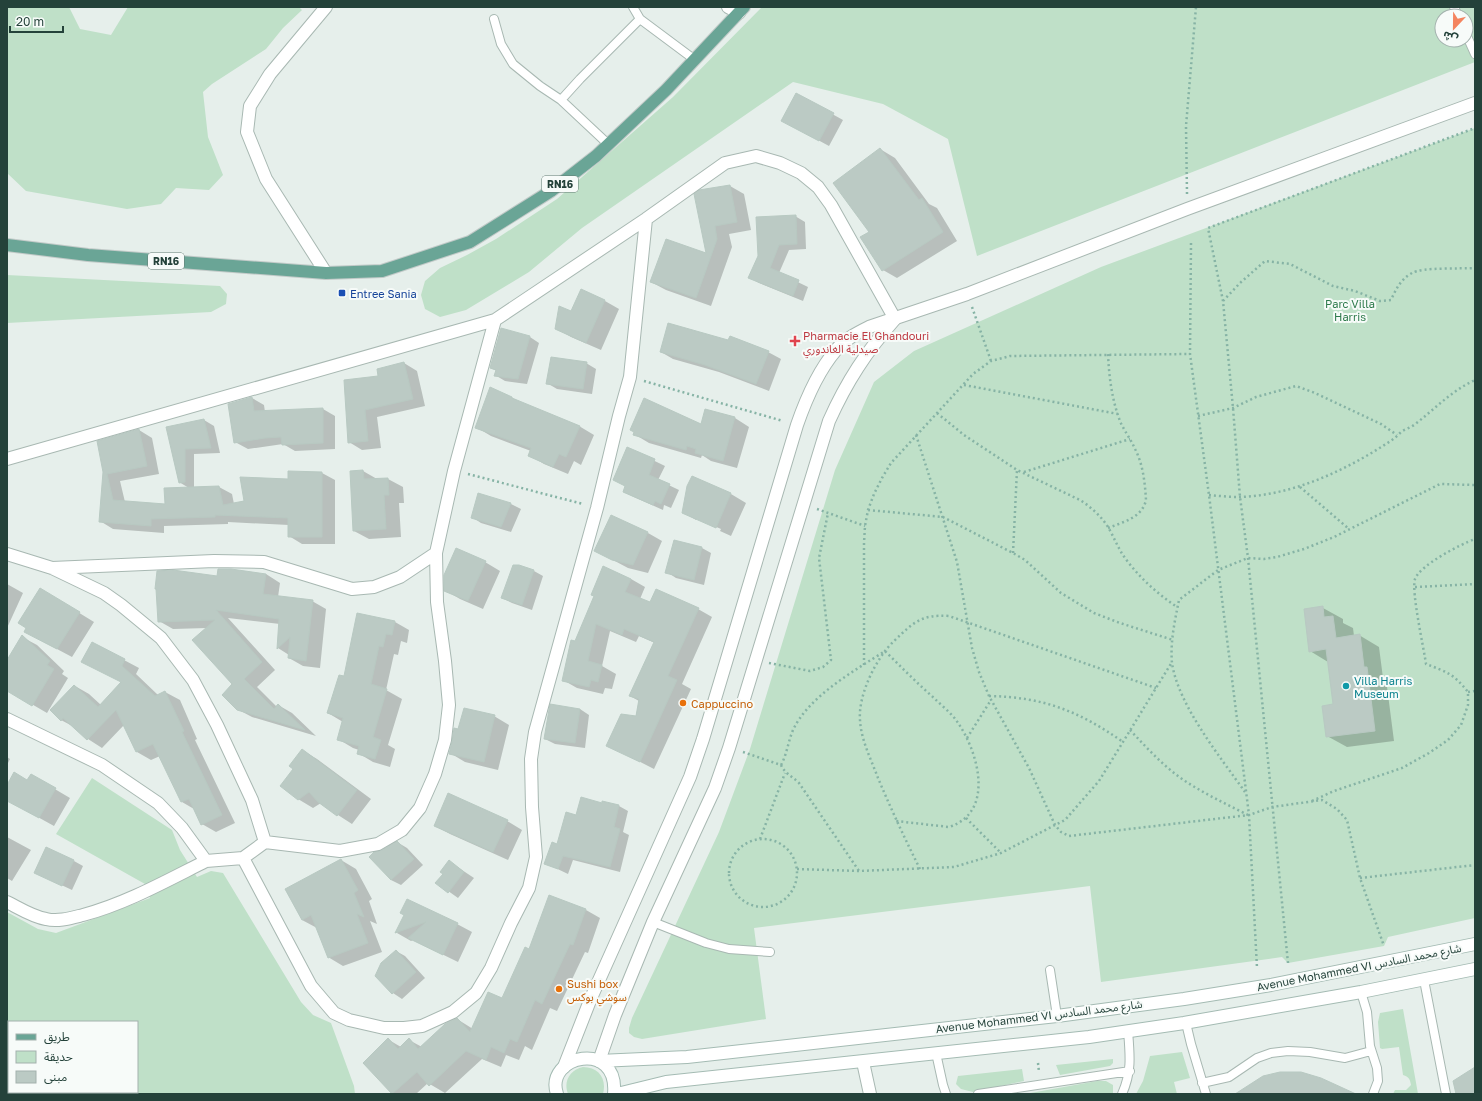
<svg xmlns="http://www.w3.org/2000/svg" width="1482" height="1101" font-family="'Golos Text','Noto Sans Arabic',sans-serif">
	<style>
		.green { fill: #bfe0c8; fill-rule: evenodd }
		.shadow { fill: #0003 }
		.building { fill: #bbcac4; stroke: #b8c9c2 }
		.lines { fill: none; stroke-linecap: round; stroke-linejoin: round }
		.service-casing { stroke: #a8b8b2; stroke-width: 10 }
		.minor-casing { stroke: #a8b8b2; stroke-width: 14 }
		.tertiary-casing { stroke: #a8b8b2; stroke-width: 14 }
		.secondary-casing { stroke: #a4bbb3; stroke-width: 14 }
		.primary-casing { stroke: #c2cac8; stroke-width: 14 }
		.path { stroke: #86b3a5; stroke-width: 2.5; stroke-dasharray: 2 3; stroke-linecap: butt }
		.service { stroke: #fff; stroke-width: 8 }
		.minor { stroke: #fff; stroke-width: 12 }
		.tertiary { stroke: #fff; stroke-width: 12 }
		.secondary { stroke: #fff; stroke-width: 12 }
		.primary { stroke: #6aa596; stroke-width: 12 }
		.transit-dot { fill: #1a4fb4; stroke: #f7fbf9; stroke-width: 1.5 }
		.health-dot { fill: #e0444e; stroke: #f7fbf9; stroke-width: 1.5 }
		.culture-dot { fill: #0f9aa8; stroke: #f7fbf9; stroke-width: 1.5 }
		.food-dot { fill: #e8710a; stroke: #f7fbf9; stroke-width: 1.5 }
		.labels { text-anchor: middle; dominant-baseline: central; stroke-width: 4; stroke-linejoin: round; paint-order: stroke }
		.shield { fill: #f7fbf9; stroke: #637a73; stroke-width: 1 }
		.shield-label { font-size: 10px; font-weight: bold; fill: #24423a }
		.transit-label { font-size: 11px; fill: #164399; stroke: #f7fbf9; text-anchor: start }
		.park-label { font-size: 11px; fill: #2d7a4b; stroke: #f7fbf9 }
		.health-label { font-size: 11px; fill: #be3a42; stroke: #f7fbf9; text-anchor: start }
		.culture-label { font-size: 11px; fill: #0d838f; stroke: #f7fbf9; text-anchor: start }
		.food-label { font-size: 11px; fill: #c56008; stroke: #f7fbf9; text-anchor: start }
		.street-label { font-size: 11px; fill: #24423a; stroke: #f7fbf9 }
	</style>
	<rect width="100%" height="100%" fill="#e6efeb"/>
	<path class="green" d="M7,7H69L80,29L111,35L128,7H299L302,10L283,28L266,49L212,84L203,92L208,137L223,175L209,190L176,188L161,204L127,209L26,191L7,173Z
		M762,7H1475V62L977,256L948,139L883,104L793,82L582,228L529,272L466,310L440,317L425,309L421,295L425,281L440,268L467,255L496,239L557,199L673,97ZM1442,16H1466V40H1442Z
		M1475,128V918L1388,937L1384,946L1288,963L1282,957L1101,982L1090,886L754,928L766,1019L642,1039L634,1037L629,1033V1028L632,1018L719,832L750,749L835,470L874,382L914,351L1101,267Z
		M7,275L220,286L227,294L226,304L211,312L7,323Z
		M92,778L172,830L180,850L197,877L211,871L223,873L301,1002L313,1015L331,1023L354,1086L355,1094H7V912L38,929L56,933L150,898L145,884L56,834ZM9,1022H137V1092H9Z
		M1403,1009L1418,1094H1393L1395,1090H1406L1411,1085C1410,1079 1409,1077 1403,1075L1399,1047L1382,1049L1380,1048L1378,1022L1380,1013Z
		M1182,1052L1190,1078L1174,1082L1177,1094H1136L1143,1081L1150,1056Z
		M1113,1059V1063L1110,1066L1060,1075L1056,1065Z
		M583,1067C599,1067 607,1079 603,1094H568C563,1081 570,1070 583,1067Z
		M1022,1069L1024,1081L973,1092L961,1089L956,1084L958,1076Z
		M1097,1081H1106L1113,1085V1094H1025Z"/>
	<path class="shadow" d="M796,94L843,120L829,146L792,126Z
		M880,149L895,158L929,204L937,208L957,241L897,278L883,270L871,232Z
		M730,186L744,194L751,230L729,234L732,247L711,306L666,290L651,282L707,254L695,194Z
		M795,216L805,222L806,249L789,250L779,273L808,287L803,301L759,283L750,278Z
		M582,291L605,301L619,309L601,350L571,337L556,328L572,313Z
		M501,329L530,337L539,343L527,384L505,381L495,375L497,371L491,368Z
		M729,342L768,352L781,359L769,391L719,372L673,359L661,352Z
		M404,363L417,371L425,406L377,417L381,448L362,450L349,442L380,377Z
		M586,363L596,369L592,394L557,389L547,383Z
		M252,398L264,405L265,412L323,409L335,416V449L295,451L283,444L248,449L235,442Z
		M512,398L520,403L579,426L594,435L581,465L574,461L568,474L544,464L529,455L531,451L491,436L476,427Z
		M706,410L735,418L749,427L737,468L711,461L702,455L701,458L649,443L634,434L702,425Z
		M204,420L214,426L220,453L194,454V488L219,487L232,494L234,504L245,501L289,480V472L322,473L335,480V544H302L289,536V525L228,522V524L164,526V533L113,529L100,521L104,472L139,430L152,438L159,474L120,481L125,502L166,505L189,488L179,482L167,428Z
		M628,448L665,466L658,480L679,490L671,508L664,505L663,510L634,497L624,492L626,486L615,480Z
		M363,471L377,479H388L403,487L404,503H399L401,537L369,539L354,531Z
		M692,477L731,494L746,503L731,536L720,531L721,529L696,518V520L683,512Z
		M479,494L511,504L521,509L511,532L481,523L472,517Z
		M648,533L662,541L648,573L628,568L596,551Z
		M702,548L711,553L704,585L676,578L667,572Z
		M485,562L500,571L483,609L460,599L445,590Z
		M534,571L543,576L532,610L512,603L502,598Z
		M266,574L280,583L278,597L312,601L326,609L320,668L303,666L289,658V655L278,648L280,624L228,618L275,670L257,687L277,707L278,705L292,713L316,736L252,717L237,709L233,685L207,628L173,629L159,621L218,577Z
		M631,579L645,587L640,599L651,603L698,609L712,617L682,684L691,689L654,769L607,745L636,717L639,701L630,696L655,643L639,636L636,642L610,631L602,666L616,674L612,689L605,688L603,694L577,688L563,680L576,642Z
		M7,584L23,593L7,628Z
		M55,598L94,622L72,657L40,640Z
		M1323,608L1343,619V623L1353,628L1354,636L1359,635L1379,647L1383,678L1386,679L1394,741L1347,747L1327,736L1334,705L1328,662L1310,651Z
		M395,622L409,630L407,643L401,641L398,655L394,654L386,690L402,699L388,745L395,749L390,767L373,762L358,753L359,750L353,748L338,739L343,722L328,713L344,677Z
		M22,637L37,645L64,671L62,674L68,678L47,713L11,692L7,685V662Z
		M92,643L139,668L136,674L158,695L165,692L180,700L197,739L195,740L235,823L216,832L202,824L194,809L182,802L160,756L151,760L137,752L124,725L102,748L88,739L76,728L61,720L75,686L89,694L101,705L123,683Z
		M580,709L589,715L585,748L555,744L545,739Z
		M494,716L509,725L498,770L465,762L450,753L459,731Z
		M302,750L317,759L371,799L352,824L338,815L321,803L313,808L298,799L294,769Z
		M7,757L10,759L7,765Z
		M31,775L70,798L54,826L7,800V787L28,781Z
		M619,806L628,811L623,832L629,835L620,872L573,860L568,874L545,863L577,816Z
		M507,821L522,830L508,860L450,834L435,826Z
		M7,837L31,850L12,881L7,878Z
		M397,842L407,848L423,865L401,885L391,880L382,851Z
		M341,860L356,869L372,899L369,901L377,924L370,921L382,952L343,966L328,957L317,928L302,920L286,890Z
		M74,861L83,866L72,890L36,873Z
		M450,862L474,878L458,898L437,883L444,874Z
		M586,910L600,918L588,953L585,952L557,1011L550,1008L532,1050L525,1046L519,1060L506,1055L501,1067L482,1059L445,1093L428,1083L416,1094L393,1093L364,1063L389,1040L401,1047L409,1040L422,1047L457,1019L473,1029L503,999L530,950Z
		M405,914L457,924L472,932L458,962L413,940L411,941L397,933Z
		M396,951L405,956L425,978L402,999L393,993L376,975Z"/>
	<path class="building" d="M796,93L834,113L819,141L781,121Z
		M880,148L919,200L922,198L943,232L882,271L860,237L869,232L833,183Z
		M730,185L737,222L715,226L717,239L696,298L650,282L666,239L706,253L694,194L699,190Z
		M796,215L797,244L779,245L770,268L799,280L793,296L748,278L758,256L756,217Z
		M581,289L605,300L586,343L555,329L559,306L571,311Z
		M668,323L728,340L730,336L769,351L756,384L705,365L660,352Z
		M501,328L530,336L518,379L494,376L496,370L490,368Z
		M551,357L587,362L583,389L546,384Z
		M404,362L413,399L365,410L368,441L348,443L344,380L378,376L377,369Z
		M490,387L512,397V398L580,426L566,457L559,454L553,467L528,456L531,448L475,428Z
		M252,397L254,411L323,408V443L282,445L281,437L265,438L234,443L228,404Z
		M644,398L701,424L705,409L735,417L723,461L695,453L696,449L687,446L686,450L633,435L634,432L630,430Z
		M204,419L211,448L185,449V482L179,483L166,427Z
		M139,429L147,466L107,474L113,500L165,504L164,488L219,486L223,505L244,501L240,477L288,479V471L322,472V537H288V518L215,515V517L151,519V526L99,522L103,472L97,441Z
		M627,447L655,459L649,475L670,484L661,504L655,501L653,505L623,492L625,486L613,480Z
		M363,470L364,479L388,478L389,495H384L386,529L353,531L350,471Z
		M692,476L731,493L716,528L682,513L687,486Z
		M478,493L511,503L501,527L471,518Z
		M611,515L648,532L633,565L612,560L594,551Z
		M674,540L702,547L694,580L665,573Z
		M456,548L486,561L468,601L444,591V575Z
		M513,565H519L534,570L522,605L501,598Z
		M603,566L631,579L625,592L650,602L656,589L699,608L668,676L677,680L640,762L606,746L621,714L636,716L639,699L629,696L654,642L624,629L622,635L596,624L588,661L602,665L598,682L591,680L589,687L562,681L571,640L575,641L594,596L591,595Z
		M218,569H231L266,574L263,594L313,600L306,661L288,658L290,637L277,649L279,619L216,610L262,662L244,679L274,709L278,704L305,730L237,710L222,695L232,684L192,640L215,620L158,622L156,589H155L157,571L173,570L217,576Z
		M40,588L80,612L57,649L24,632L26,628L18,623Z
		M1323,606L1324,617L1333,616L1336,638L1360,634L1364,667H1367L1375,731L1326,737L1322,706L1333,704L1326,649L1309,652L1304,609Z
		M357,613L395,621L392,635L386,634L383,647L379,646L371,684L387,689L373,737L381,740L375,759L357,754L359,746L337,740L343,718L327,713L339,675L344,676Z
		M22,635L50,661L47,665L54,669L32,706L7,691V660Z
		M92,642L125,659L122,666L155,696L165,691L184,731L182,732L222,815L201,825L189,799L181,802L153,744L136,752L116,710L87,740L63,718L61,721L50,710L74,685L98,707L121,682L81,662Z
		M550,704L580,709L575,743L544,739Z
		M464,708L495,715L484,762L449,754L452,742L454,728L458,729Z
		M302,749L357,790L337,816L318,802L309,792L298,800L280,786L293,769L289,766Z
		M14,772L27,780L31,774L56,788L39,818L7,801V785Z
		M448,793L508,820L493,852L434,826Z
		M581,797L602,803V801L619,805L614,827L620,829L610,867L563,856L558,869L544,864L552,842L557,844L566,812L576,815Z
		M397,841L414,859L391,880L369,857L374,852L382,850Z
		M46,847L74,860L62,886L34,873Z
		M341,859L358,890L354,893L364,917L357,914L368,943L328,958L311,915L302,920L285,889Z
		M449,860L464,872L448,893L435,883L443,874L440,872Z
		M549,895L586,909L573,945L570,944L542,1004L535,1000L517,1042L510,1039L504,1053L491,1047L486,1060L466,1051L429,1086L417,1072L392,1094L363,1063L388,1038L398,1049L409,1038L418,1049L445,1024L457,1018L470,1032L488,992L502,998L525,947L529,949Z
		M407,899L458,923L443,955L408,938L426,922L395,933L404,915L400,913Z
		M396,950L416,972L392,994L375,976L381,963Z
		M1475,1067V1094H1456L1453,1081Z
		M1280,1072H1301L1321,1078L1356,1094H1235L1263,1076Z"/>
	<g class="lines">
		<g class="service-casing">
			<path id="service" d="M633,7L640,19L695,60
				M1454,7L1458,16
				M494,19L501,44L513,64L540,86L561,100L608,144
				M1466,34L1475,54
				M561,100L580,79L640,19
				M653,922L706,943L729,949L770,952
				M1050,970L1057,1016
				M1424,980L1446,1094
				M1361,992L1367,1012L1370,1046L1377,1068L1378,1081L1373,1094
				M1186,1023L1191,1044L1206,1094
				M936,1053L943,1085L946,1094
				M1202,1083L1229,1077L1257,1058L1271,1053L1288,1051L1310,1052L1345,1058L1371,1051
				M978,1094L1130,1071
				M1122,1094C1132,1072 1130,1055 1128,1031"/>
		</g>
		<g class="minor-casing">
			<path id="minor" d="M728,7L739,13
				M326,273L266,179L247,132L250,106L270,74L326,7
				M7,459L495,320L646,219L725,163L756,156L780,163L801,173L818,187L831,205L895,319
				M7,554L52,568L104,593L121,605L161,638L193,680L217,725L252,800L265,842
				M52,568L214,561L264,562L352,589L374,587L400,577L436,553L454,471L495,320
				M7,719L102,765L158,803L182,828L206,861L243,858L265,842L340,851L378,844L402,830L420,808L435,774L445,740L449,705L445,661L437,602L436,553
				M243,858L311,986L334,1013L349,1020L384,1028H404L422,1026L453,1012L476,993L491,968L511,923L529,888L536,857L532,807L531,759L535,732L597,508L619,416L630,377L646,219
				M7,902C19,908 33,917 46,919C58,922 71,918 83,915C127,903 166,881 206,861
				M863,1062L870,1094"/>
		</g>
		<g class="tertiary-casing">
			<path id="tertiary" d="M599,1061L615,1015L653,922L715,788L729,748L829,421C847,381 866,352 895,319
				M564,1067L591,998L690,777L703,739L797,425C806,399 818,371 836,350C845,339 857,333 869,327L967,294L1187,209L1475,103"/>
		</g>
		<g class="secondary-casing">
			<path id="secondary" d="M599,1061L687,1057L1057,1016L1184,999L1271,985L1475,944
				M557,1094C544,1055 619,1039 614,1094
				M617,1094L666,1082L1089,1037L1184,1023L1361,992L1475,969"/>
		</g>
		<g class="primary-casing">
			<path id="primary" d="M7,245L88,255L326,273L382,271L470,242L551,191L596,156L666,90L744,7"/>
		</g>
		<path class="path" d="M1187,194L1186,126L1196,7
			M1191,243L1190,354L1209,495L1249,815L1257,968
			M1223,301L1240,283L1265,261L1290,264L1333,286L1355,291L1380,301L1391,300C1396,289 1401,279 1412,273C1422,267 1461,269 1475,268
			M972,307L991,361
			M644,381L783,421
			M964,385L1118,414
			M937,413L964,435L1017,470L1080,500C1091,507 1101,516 1108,527C1115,539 1119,551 1128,562C1142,580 1158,594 1177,607
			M1198,416L1233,408L1256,397L1296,386L1315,393L1381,424L1397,435
			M916,435L957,562L972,648L979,672L989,696L1029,768L1055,825L1061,832L1069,836L1249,815L1272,807L1322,800L1337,809L1347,820L1360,878L1384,946
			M1024,472L1130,439
			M468,474L583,504
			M1300,487L1349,529
			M1209,495C1219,496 1230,497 1240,497C1294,495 1347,470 1392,440C1395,438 1398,435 1401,432C1405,429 1410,428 1414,425C1435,409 1451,391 1475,380
			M817,509L865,526
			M868,510L943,517L1013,553L1025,560L1061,593L1094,613L1120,623L1173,640
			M1108,528C1123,522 1142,518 1146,500C1145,483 1143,464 1135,449C1131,439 1124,431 1120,421C1112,400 1109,377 1108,354
			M1013,553L1017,470
			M1415,587L1475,584
			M769,663L810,671L823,667L831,660L819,558L828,513
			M864,665V543L865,526L868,510L874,494L882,478L891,463L973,374L991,361L1010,356L1190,354
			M1468,692L1475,691
			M989,696C1043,697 1079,711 1123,742
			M1130,730C1147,748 1164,767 1185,781C1205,794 1226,804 1248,815
			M967,738L991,700
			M743,752L781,765C785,774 792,776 799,783L859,871
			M781,765C787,754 788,742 793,730C809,696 854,671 885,651C901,667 917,683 934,698C941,705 950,712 956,720C978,750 996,812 949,827L896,821
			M1245,792C1221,758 1178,705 1172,663C1170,642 1175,620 1179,600L1218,570L1248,558L1264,559L1277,557L1304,549L1334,537L1440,484L1475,485
			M1312,801L1334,791L1402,768L1429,753L1448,740L1461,725L1468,705V692C1454,674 1447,672 1426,664C1424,649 1411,591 1415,579C1420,565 1461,544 1475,539
			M966,818L1001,853
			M729 873a34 34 0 1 1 68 0a34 34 0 1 1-68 0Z
			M760,839L785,773
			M797,869L859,871L954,867L1001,853L1055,825L1065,820L1099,781L1172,662
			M920,869C905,839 891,809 878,778C871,759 861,740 860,720C858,695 876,658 894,641C913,623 921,614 949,616L1156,688
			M1360,878L1475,865
			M1288,963L1248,558L1240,497L1233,408L1223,301L1208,228L1475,128
			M1038,1063L1039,1072"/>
		<use href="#service" class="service"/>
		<use href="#minor" class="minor"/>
		<use href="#tertiary" class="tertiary"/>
		<use href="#secondary" class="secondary"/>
		<use href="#primary" class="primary"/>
	</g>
	<rect class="transit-dot" x="338" y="289" width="8" height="8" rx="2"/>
	<path class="health-dot" d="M793 335h4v4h4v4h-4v4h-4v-4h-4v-4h4z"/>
	<circle class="culture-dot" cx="1346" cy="686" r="4"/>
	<g class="food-dot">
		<circle cx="683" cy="703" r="4"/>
		<circle cx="559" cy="989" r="4"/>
	</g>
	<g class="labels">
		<g class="shield">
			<rect x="542" y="176" width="36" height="16" rx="3"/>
			<rect x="148" y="253" width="36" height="16" rx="3"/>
		</g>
		<g class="shield-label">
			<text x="560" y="184">RN16</text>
			<text x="166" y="261">RN16</text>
		</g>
		<g class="transit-label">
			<text x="350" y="293">Entree Sania</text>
		</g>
		<g class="park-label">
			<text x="1350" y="303">Parc Villa<tspan x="1350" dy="13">Harris</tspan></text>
		</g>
		<g class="health-label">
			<text x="803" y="335">Pharmacie El Ghandouri<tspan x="803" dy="13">صيدلية الغاندوري</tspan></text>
		</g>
		<g class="culture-label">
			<text x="1354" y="680">Villa Harris<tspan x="1354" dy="13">Museum</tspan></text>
		</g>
		<g class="food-label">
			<text x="691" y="703">Cappuccino</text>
			<text x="567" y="983">Sushi box<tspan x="567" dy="13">سوشي بوكس</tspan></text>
		</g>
		<g class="street-label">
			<text transform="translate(1359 967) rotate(-11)">Avenue Mohammed VI شارع محمد السادس</text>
			<text transform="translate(1039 1016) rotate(-7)">Avenue Mohammed VI شارع محمد السادس</text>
		</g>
	</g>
	<rect width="1482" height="1101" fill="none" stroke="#24423a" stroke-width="16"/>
	<rect x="8" y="1021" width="130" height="72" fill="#f7fbf9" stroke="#a3b1ad"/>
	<rect x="16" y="1034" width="20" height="6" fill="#6aa596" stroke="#a3b1ad"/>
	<text x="44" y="1041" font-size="12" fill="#24423a">طريق</text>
	<rect x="16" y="1051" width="20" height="12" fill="#bfe0c8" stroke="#a3b1ad"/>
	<text x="44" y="1061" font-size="12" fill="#24423a">حديقة</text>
	<rect x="16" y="1071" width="20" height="12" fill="#bbcac4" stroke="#a3b1ad"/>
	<text x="44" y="1081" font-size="12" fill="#24423a">مبنى</text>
	<g transform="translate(1454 28) rotate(202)"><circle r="19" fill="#f7fbf9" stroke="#a3b1ad"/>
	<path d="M0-3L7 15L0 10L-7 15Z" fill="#f4845f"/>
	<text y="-6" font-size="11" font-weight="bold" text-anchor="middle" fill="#24423a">ش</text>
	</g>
	<path d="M10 26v6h53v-6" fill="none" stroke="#24423a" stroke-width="2"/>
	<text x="16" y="26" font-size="12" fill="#24423a" stroke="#f7fbf9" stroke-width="3" paint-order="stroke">20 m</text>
</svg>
